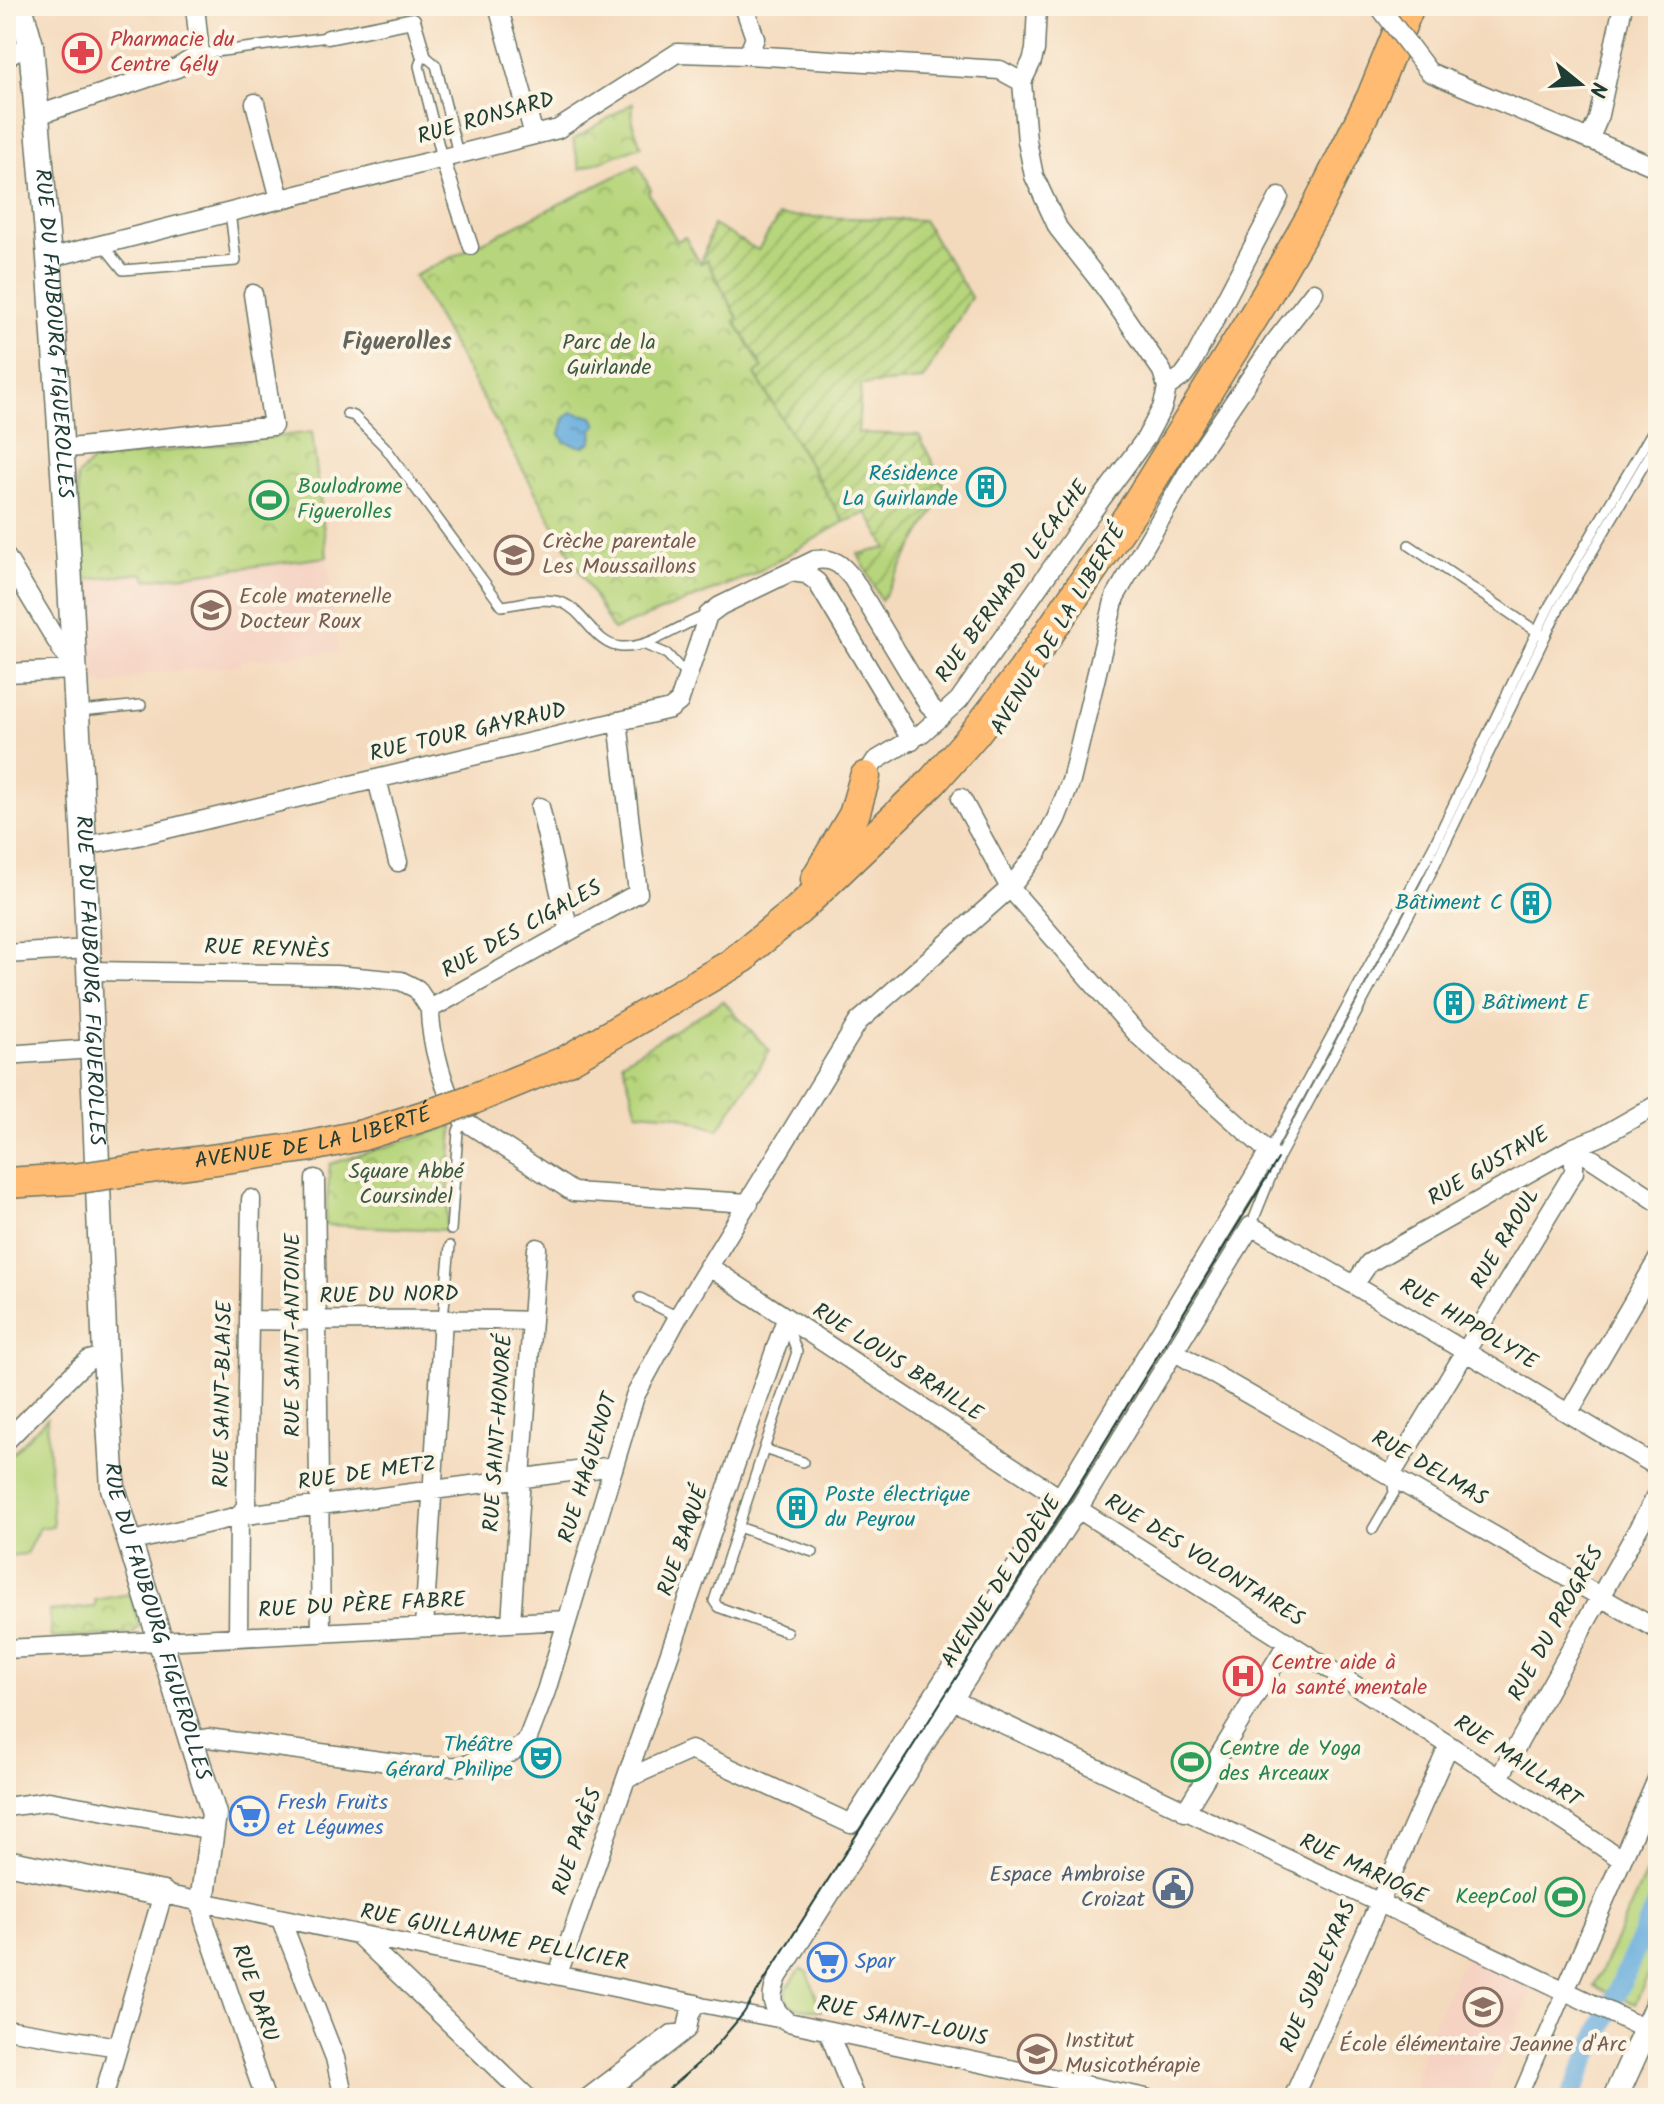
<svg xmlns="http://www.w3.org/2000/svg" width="1664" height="2104" font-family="Kalam,sans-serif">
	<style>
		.built { fill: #f5d2c2 }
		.grass { fill: #b7d57c; stroke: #6b8958; stroke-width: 2 }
		.park { fill: url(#park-crowns); stroke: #6b8958; stroke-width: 2 }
		.garden { fill: url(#garden-furrows); stroke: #6b8958; stroke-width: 2 }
		.water { fill: url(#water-ripples); stroke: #447589; stroke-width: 2 }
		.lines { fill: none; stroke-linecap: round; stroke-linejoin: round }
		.canal { stroke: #68adde; stroke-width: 20 }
		.service-casing { stroke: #6a7464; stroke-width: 12 }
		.pedestrian-casing { stroke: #6a7464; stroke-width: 17 }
		.minor-casing { stroke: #6a7464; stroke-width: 21 }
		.tertiary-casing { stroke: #6a7464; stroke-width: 27 }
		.primary-casing { stroke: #6a7464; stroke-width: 33 }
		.service { stroke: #fff; stroke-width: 9 }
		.pedestrian { stroke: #fff; stroke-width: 14 }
		.minor { stroke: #fff; stroke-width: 18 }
		.tertiary { stroke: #fff; stroke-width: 24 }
		.primary { stroke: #febb71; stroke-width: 30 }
		.tram { stroke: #1f3d34; stroke-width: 2 }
		.minor-bridge-casing { stroke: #6a7464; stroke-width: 21; stroke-linecap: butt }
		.primary-bridge-casing { stroke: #6a7464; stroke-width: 33; stroke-linecap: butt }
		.minor-bridge { stroke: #fff; stroke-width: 18 }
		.primary-bridge { stroke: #febb71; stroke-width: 30 }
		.labels { text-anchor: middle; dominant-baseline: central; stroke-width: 8; stroke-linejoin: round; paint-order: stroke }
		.health-label { font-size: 22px; fill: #be3a42; stroke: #fcf5e5; text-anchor: start }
		.street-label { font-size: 22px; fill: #1f3d34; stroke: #fcf5e5 }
		.park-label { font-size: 22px; fill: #3d5b42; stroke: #fcf5e5 }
		.culture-label { font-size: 22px; fill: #0d838f; stroke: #fcf5e5; text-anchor: end }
		.leisure-label { font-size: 22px; fill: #27864d; stroke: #fcf5e5; text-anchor: start }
		.education-label { font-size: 22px; fill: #785e54; stroke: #fcf5e5; text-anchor: start }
		.shop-label { font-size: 22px; fill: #366cbe; stroke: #fcf5e5; text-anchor: start }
		.service-label { font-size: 22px; fill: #4e5e75; stroke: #fcf5e5; text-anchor: end }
		.neighbourhood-label { font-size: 24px; font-weight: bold; fill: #64665e; stroke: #fcf5e5 }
	</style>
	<defs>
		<pattern id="park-crowns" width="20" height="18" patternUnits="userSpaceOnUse" patternTransform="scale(2)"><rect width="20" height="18" fill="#b7d57c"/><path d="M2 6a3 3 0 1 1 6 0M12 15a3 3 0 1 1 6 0" fill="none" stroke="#94ae66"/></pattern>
		<pattern id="garden-furrows" width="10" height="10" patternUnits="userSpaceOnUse" patternTransform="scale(2)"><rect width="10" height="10" fill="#b7d57c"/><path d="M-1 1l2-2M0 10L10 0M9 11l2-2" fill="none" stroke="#94ae66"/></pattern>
		<pattern id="water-ripples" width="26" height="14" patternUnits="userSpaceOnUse" patternTransform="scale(2)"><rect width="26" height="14" fill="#68adde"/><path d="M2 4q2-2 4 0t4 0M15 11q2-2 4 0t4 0" fill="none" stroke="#558eb5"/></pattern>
	</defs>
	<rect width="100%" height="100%" fill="#fcf5e5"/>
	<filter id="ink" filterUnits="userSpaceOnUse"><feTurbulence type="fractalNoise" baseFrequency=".0125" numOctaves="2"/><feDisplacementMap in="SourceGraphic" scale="16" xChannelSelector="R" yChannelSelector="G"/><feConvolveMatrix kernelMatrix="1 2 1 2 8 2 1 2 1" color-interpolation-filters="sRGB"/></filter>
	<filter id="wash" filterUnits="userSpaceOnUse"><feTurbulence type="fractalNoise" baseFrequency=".006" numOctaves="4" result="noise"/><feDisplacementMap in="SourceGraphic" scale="32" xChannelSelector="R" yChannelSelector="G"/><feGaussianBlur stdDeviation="1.8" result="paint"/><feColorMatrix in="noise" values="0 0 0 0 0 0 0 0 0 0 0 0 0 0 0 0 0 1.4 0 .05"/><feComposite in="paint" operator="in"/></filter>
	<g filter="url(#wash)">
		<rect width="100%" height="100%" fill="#f4dabd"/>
		<path class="built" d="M327,557L339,651L241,660V665L150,673L106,686L94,679L85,580L143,573L148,580Z
			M1465,1956L1533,1989L1484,2098H1432L1414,2090L1424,2043Z"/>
		<path class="grass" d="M47,1418L53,1526L39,1528L26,1554L6,1556V1460Z
			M1652,1860L1658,1863V1953L1635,2004L1594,1986Z
			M801,1969L808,1972L821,2011L794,2007L786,1999L787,1987Z"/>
		<path class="park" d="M633,103L632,122L641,146L580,169L573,140Z
			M638,165L651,190L648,192L677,241L685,237L700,263L707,260L738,319L735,321L763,369L755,374L844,522L752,575L613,630L414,276Z
			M312,432L327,557L147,580L143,573L85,580L77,477L92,461Z
			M723,1001L770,1051L718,1130L677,1115L637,1112L622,1062Z
			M453,1126L446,1230L325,1225L330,1164Z
			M130,1594L139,1626L133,1634L51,1638L49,1611L95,1607V1600Z"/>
		<path class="garden" d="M779,216L923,220L971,297L923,380L861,385L858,433L919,435L946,490L881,601L858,554L887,548L867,513L844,522L755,374L763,368L735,321L738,318L707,260L701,263L713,225L758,250Z"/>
		<path class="water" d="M572,412L593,417L597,425L593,429L592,441L583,447L565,442L560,434L564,419Z"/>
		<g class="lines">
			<path class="canal" d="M1570,2098L1658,1900"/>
		</g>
	</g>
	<g filter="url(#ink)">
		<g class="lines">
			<g class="service-casing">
				<path id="service" d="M200,54L328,37
					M442,158L419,66L423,54L436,65L458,154
					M103,245L123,270L236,261L230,212
					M347,414L354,416L385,447L502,606C520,604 546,596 563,603C585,612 595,645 621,647C651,649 681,623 708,615
					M1409,545L1542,635
					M643,644L667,654L687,676
					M80,711L141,705
					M1269,1152L1434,845L1550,605L1658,422
					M1251,1226L1278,1159L1425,885L1559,608L1658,441
					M451,1230L458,1131L463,1120
					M640,1298L678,1317
					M443,1318L450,1246
					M764,1449L797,1352L787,1324
					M738,1527L813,1552
					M1373,1529L1394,1493L1392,1478
					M787,1632L718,1607L714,1601L764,1449L803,1462
					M580,2098L670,2030L683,2029"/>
			</g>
			<g class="pedestrian-casing">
				<path id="pedestrian" d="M328,37L413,20L423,54
					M442,158L471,247
					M696,2004L788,2022
					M1519,2098L1565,1991"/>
			</g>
			<g class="minor-casing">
				<path id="minor" d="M498,6L534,135
					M744,6L755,38L748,55
					M6,57L31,45
					M1429,72L1658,168
					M255,103L280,199
					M38,115L177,68L200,54L195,6
					M1589,140L1598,119L1623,6
					M49,258L558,129L677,53L748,55L1000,70L1022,82
					M1167,387L1183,376L1191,365L1279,197
					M61,449L273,426L253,294
					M6,557L74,670L6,673
					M791,572L806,574L817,582L912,741
					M865,777L875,761L922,733L959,700L1077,532L1146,438L1162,408L1165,397L1167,387L1162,371L1105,288L1058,228L1034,176L1027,141L1022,82L1032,61L1035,50L1037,6
					M377,779L398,862
					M540,807L569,931
					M84,846L133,837L670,709L679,702L708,615L720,606L815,560C834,557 842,565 853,579L928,704L941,717
					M6,954L88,949
					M90,971L336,975L401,981L417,989L430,1009
					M430,1009C430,1040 444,1096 463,1120L573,1192L749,1203
					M430,1009L638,893L618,721
					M6,1055L92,1049
					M1574,1147L1658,1202
					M315,1179L321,1633
					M708,1266L1060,1498
					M1354,1285L1369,1263L1574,1147L1602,1136L1658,1104
					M249,1320C343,1322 437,1317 531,1321
					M1175,1352L1658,1630
					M1569,1412L1658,1259
					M6,1441L78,1369L89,1360L105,1356
					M1391,1475L1574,1172V1147
					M1078,1509L1449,1745L1621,1859
					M129,1542L239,1516L614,1466
					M511,1622L537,1248
					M424,1627L443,1318
					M238,1636L239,1516L246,1506L251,1199
					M6,1649L567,1620
					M953,1700L1645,2029
					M191,1741L208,1738L426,1767L461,1766L510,1753L526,1743L546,1691L635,1396L678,1317L858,1022L1010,888L1038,852L1056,819L1071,781L1115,597L1199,453L1274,343L1314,292
					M1499,1778L1658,1493
					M626,1779L691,1750L851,1824L1060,1498L1269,1152L1139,1036L1010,888L961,798
					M6,1807L49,1801L212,1830
					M1185,1812L1288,1642
					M202,1903L204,1920L265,2098
					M281,1920L335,2058L344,2098
					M358,1935L528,2098
					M558,1974L786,1319
					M1565,1991L1658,1777
					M6,2029L118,2047
					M828,2031L855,2098
					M103,2098L163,1894L696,2004L690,2014L687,2029L598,2098
					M1146,2098L788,2022C770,2007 769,1998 778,1977L953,1700L1078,1509L1251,1226L1354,1285L1658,1467
					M1293,2098L1449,1745"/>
			</g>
			<g class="tertiary-casing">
				<g id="tertiary">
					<path id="s1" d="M20,6L31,45L49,258L69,564L84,846L105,1356L113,1488L214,1814L202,1903"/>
					<path d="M6,1862L163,1894"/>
					<path d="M1615,2098L1658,2003"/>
				</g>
			</g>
			<g class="primary-casing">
				<g id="primary">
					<path d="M816,879L854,815L865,777"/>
					<path d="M729,966L798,910L933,781L975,733L1023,671L1133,510L1262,303L1316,209L1372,97L1409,6"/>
					<path d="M473,1099L566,1061L744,957"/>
					<path id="s2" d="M128,1171L306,1147L363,1135L440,1111"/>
					<path d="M6,1183L73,1179"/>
				</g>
			</g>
			<use href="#service" class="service"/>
			<use href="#pedestrian" class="pedestrian"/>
			<use href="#minor" class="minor"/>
			<use href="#tertiary" class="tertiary"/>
			<use href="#primary" class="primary"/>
			<path class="tram" d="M658,2098L709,2054L743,2014L1079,1484L1278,1159"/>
			<g class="minor-bridge-casing">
				<path id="minor-bridge" d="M1379,6L1429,72"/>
			</g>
			<g class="primary-bridge-casing">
				<path id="primary-bridge" d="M440,1111L473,1099
					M73,1179L128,1171"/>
			</g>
			<use href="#minor-bridge" class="minor-bridge"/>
			<use href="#primary-bridge" class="primary-bridge"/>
		</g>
	</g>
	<defs>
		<g id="pharmacy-ring" transform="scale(2)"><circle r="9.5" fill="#fcf5e5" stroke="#e0444e" stroke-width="1.5"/><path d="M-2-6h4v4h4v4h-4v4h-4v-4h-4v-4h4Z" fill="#e0444e"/></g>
		<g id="building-ring" transform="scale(2)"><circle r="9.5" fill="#fcf5e5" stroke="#0f9aa8" stroke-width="1.5"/><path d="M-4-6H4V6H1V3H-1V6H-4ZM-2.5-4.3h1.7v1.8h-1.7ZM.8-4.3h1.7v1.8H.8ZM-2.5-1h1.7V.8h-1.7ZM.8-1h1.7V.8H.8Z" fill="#0f9aa8"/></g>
		<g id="stadium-ring" transform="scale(2)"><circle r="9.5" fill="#fcf5e5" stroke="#2e9e5b" stroke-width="1.5"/><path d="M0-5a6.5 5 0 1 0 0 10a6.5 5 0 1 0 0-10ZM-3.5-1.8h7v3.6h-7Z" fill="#2e9e5b"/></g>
		<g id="school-ring" transform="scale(2)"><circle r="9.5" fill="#fcf5e5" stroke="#8d6e63" stroke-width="1.5"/><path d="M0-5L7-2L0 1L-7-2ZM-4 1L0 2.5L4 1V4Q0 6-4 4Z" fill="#8d6e63"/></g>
		<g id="hospital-ring" transform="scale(2)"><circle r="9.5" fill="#fcf5e5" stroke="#e0444e" stroke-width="1.5"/><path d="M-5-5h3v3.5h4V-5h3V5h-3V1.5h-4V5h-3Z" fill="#e0444e"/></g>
		<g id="theatre-ring" transform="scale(2)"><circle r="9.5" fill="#fcf5e5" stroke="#0f9aa8" stroke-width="1.5"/><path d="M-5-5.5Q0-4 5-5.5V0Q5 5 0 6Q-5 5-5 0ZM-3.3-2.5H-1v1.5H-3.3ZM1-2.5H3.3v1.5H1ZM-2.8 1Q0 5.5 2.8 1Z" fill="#0f9aa8"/></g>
		<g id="supermarket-ring" transform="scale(2)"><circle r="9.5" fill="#fcf5e5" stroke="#3f7fe0" stroke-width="1.5"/><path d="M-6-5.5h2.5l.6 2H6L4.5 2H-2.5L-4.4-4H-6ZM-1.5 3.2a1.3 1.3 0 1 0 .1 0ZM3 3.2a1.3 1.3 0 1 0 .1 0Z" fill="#3f7fe0"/></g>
		<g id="civic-ring" transform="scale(2)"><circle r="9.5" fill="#fcf5e5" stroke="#5c6f8a" stroke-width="1.5"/><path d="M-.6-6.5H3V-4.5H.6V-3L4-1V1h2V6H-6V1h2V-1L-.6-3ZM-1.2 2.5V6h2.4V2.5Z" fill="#5c6f8a"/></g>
		<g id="university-ring" transform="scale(2)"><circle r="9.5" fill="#fcf5e5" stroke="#8d6e63" stroke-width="1.5"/><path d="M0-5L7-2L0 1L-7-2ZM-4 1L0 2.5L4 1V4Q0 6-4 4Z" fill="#8d6e63"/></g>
	</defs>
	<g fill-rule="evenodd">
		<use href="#pharmacy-ring" x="82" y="53"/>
		<use href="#building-ring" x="986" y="487"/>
		<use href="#stadium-ring" x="269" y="500"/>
		<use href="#school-ring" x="514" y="555"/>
		<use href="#school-ring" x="211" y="610"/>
		<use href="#building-ring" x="1531" y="903"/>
		<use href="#building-ring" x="1454" y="1003"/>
		<use href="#building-ring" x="797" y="1508"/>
		<use href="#hospital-ring" x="1243" y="1676"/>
		<use href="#theatre-ring" x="541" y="1758"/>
		<use href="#stadium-ring" x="1191" y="1762"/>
		<use href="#supermarket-ring" x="249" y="1816"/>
		<use href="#civic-ring" x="1173" y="1888"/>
		<use href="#stadium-ring" x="1565" y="1897"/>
		<use href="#supermarket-ring" x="827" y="1962"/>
		<use href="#school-ring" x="1483" y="2007"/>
		<use href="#university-ring" x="1037" y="2054"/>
	</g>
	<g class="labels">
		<g class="health-label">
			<text x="110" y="40">Pharmacie du<tspan x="110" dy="25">Centre Gély</tspan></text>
			<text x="1271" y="1663">Centre aide à<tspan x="1271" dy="25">la santé mentale</tspan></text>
		</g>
		<g class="street-label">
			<text transform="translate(486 119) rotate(-16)">RUE RONSARD</text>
			<text stroke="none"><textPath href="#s1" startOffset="330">RUE DU FAUBOURG FIGUEROLLES</textPath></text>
			<text transform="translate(1013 582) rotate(-54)">RUE BERNARD LECACHE</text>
			<text transform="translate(1059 630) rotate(-59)">AVENUE DE LA LIBERTÉ</text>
			<text transform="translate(468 733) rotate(-13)">RUE TOUR GAYRAUD</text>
			<text transform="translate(522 930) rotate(-29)">RUE DES CIGALES</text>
			<text transform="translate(267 950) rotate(2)">RUE REYNÈS</text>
			<text stroke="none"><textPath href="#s1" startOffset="978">RUE DU FAUBOURG FIGUEROLLES</textPath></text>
			<text stroke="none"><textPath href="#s2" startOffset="188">AVENUE DE LA LIBERTÉ</textPath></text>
			<text transform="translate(1489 1167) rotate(-30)">RUE GUSTAVE</text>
			<text transform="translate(1506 1239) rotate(-59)">RUE RAOUL</text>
			<text transform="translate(389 1296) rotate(-1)">RUE DU NORD</text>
			<text transform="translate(1468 1325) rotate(31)">RUE HIPPOLYTE</text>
			<text transform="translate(293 1335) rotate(-90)">RUE SAINT-ANTOINE</text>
			<text transform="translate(897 1363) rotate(33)">RUE LOUIS BRAILLE</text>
			<text transform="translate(224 1394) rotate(-89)">RUE SAINT-BLAISE</text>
			<text transform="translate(499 1433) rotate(-86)">RUE SAINT-HONORÉ</text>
			<text transform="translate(589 1468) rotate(-73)">RUE HAGUENOT</text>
			<text transform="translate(1429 1469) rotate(30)">RUE DELMAS</text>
			<text transform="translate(367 1474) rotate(-8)">RUE DE METZ</text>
			<text transform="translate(684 1541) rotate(-71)">RUE BAQUÉ</text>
			<text transform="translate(1204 1561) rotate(32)">RUE DES VOLONTAIRES</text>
			<text transform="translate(1002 1582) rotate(-57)">AVENUE DE LODÈVE</text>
			<text transform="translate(362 1606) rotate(-3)">RUE DU PÈRE FABRE</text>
			<text stroke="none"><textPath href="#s1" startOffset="1626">RUE DU FAUBOURG FIGUEROLLES</textPath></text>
			<text transform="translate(1557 1624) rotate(-61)">RUE DU PROGRÈS</text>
			<text transform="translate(1517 1762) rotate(34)">RUE MAILLART</text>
			<text transform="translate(578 1842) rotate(-71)">RUE PAGÈS</text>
			<text transform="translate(1363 1870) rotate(25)">RUE MARIOGE</text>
			<text transform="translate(494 1938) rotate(11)">RUE GUILLAUME PELLICIER</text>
			<text transform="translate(1319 1977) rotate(-67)">RUE SUBLEYRAS</text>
			<text transform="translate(254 1993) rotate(71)">RUE DARU</text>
			<text transform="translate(902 2022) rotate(12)">RUE SAINT-LOUIS</text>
		</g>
		<g class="park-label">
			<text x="609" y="343">Parc de la<tspan x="609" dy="25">Guirlande</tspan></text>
			<text x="406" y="1172">Square Abbé<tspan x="406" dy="25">Coursindel</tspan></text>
		</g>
		<g class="culture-label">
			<text x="958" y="474">Résidence<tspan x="958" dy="25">La Guirlande</tspan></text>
			<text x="1503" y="903">Bâtiment C</text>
			<text x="1482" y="1003" text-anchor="start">Bâtiment E</text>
			<text x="825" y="1495" text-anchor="start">Poste électrique<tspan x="825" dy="25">du Peyrou</tspan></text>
			<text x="513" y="1745">Théâtre<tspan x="513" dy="25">Gérard Philipe</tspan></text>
		</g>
		<g class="leisure-label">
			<text x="297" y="487">Boulodrome<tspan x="297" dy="25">Figuerolles</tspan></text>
			<text x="1219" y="1749">Centre de Yoga<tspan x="1219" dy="25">des Arceaux</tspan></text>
			<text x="1537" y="1897" text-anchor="end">KeepCool</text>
		</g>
		<g class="education-label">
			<text x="542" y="542">Crèche parentale<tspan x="542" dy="25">Les Moussaillons</tspan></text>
			<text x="239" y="597">Ecole maternelle<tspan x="239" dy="25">Docteur Roux</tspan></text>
			<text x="1065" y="2041">Institut<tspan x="1065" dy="25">Musicothérapie</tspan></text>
			<text x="1483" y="2045" text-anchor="middle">École élémentaire Jeanne d'Arc</text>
		</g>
		<g class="shop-label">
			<text x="277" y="1803">Fresh Fruits<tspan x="277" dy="25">et Légumes</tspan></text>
			<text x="855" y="1962">Spar</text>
		</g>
		<g class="service-label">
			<text x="1145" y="1875">Espace Ambroise<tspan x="1145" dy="25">Croizat</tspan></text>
		</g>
		<g class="neighbourhood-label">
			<text x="397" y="342">Figuerolles</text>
		</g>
	</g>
	<rect width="1664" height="2104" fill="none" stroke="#fcf5e5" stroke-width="32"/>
	<g transform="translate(1580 84) rotate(108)" stroke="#fcf5e5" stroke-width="6" paint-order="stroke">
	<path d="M0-6L14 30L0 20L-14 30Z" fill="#1f3d34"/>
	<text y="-12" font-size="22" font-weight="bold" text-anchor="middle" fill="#1f3d34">N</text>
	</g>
</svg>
